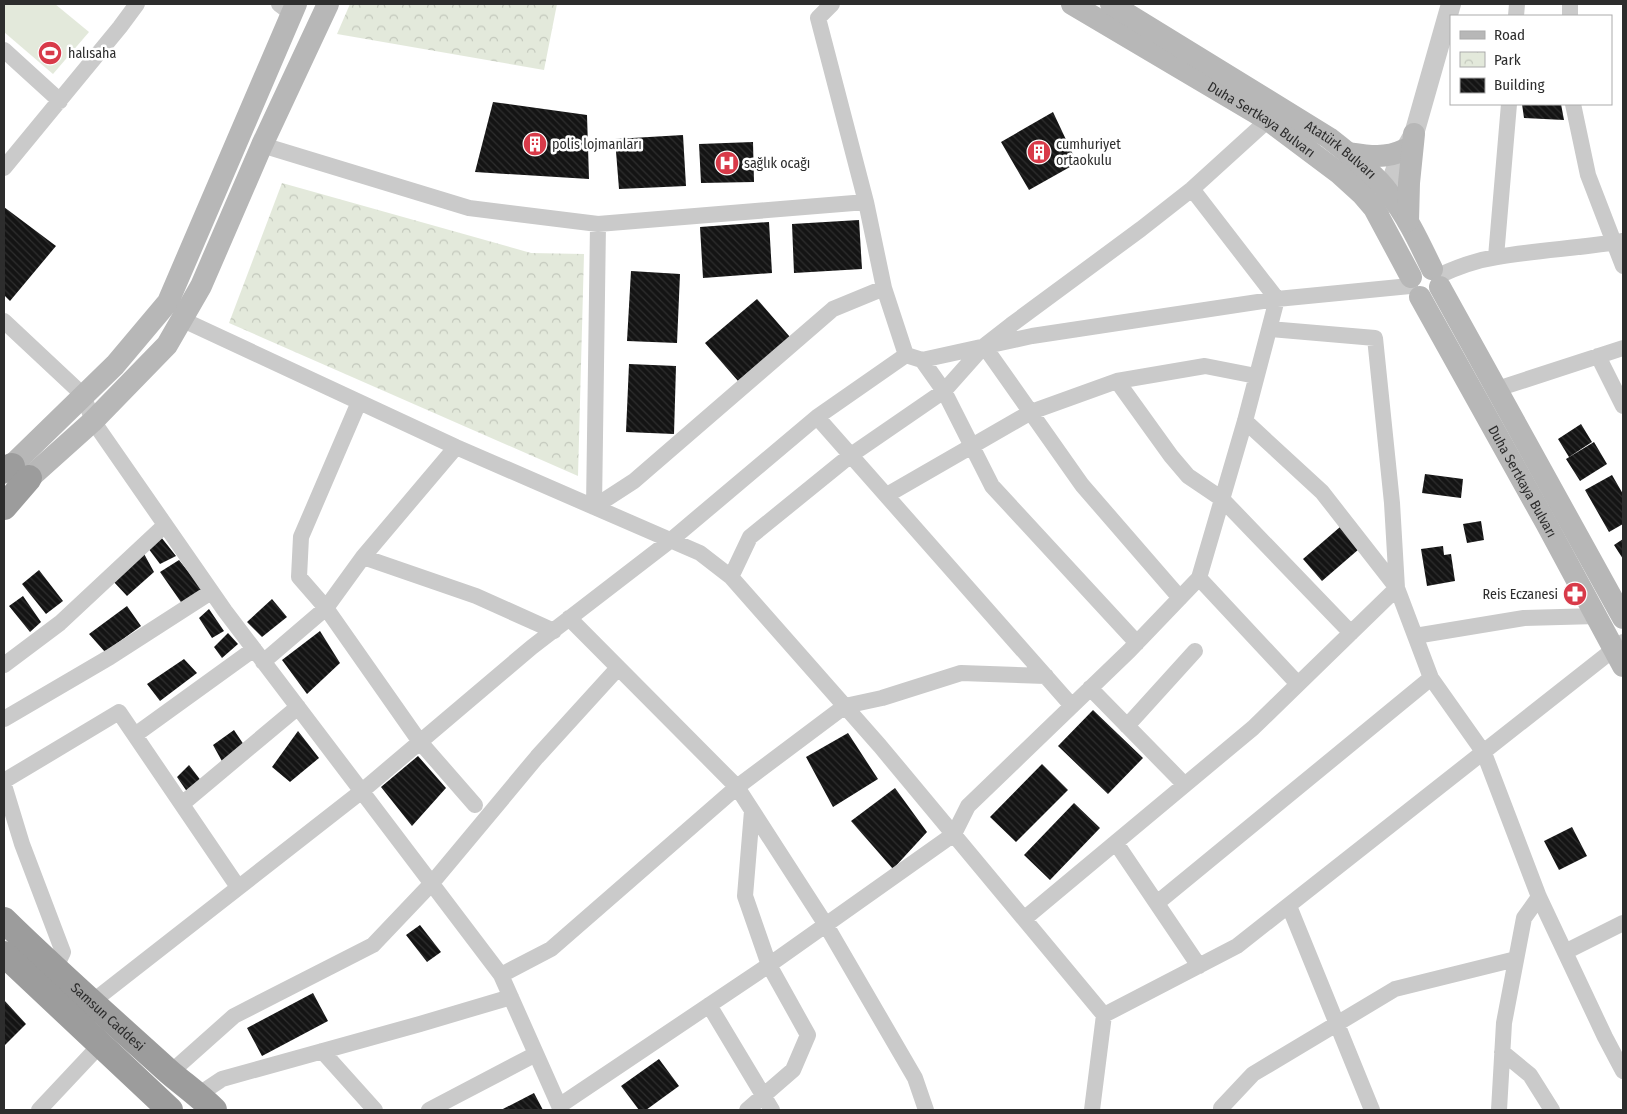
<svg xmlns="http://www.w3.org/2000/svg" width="1627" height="1114" font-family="'Fira Sans Condensed',sans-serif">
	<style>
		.park { fill: url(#park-crowns) }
		.pitch { fill: #e3e9db }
		.building { fill: url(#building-back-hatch) }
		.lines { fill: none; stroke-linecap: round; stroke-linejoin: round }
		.minor { stroke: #cacaca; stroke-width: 16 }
		.tertiary { stroke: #cacaca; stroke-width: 20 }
		.secondary { stroke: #b7b7b7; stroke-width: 22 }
		.trunk { stroke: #9c9c9c; stroke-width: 26 }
		.labels { text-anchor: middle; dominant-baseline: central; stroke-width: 5; stroke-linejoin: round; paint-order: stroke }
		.poi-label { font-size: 14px; fill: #2d2d2d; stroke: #fff; text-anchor: start }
		.street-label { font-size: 14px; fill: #2d2d2d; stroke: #fff }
	</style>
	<defs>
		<pattern id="park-crowns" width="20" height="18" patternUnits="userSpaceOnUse" patternTransform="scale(1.25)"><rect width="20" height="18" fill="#e3e9db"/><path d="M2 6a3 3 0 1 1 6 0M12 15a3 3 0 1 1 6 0" fill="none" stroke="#c3c8bc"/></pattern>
		<pattern id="building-back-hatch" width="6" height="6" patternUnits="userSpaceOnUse" patternTransform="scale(1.25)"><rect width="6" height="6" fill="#141414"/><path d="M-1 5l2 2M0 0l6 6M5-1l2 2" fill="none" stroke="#2e2e2e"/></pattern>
	</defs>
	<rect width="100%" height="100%" fill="#fff"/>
	<path class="park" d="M350,4H557L544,70L337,34Z
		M282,183L531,253L584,254L578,476L229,323Z"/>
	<path class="pitch" d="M4,4H55L89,32L53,74L4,32Z"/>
	<path class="building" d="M493,102L587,115L589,179L475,172Z
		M1522,104H1561L1564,120L1524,118Z
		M1053,112L1077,163L1029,190L1001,142Z
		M683,135L686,186L619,189L615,139Z
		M753,142L754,182L701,183L699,144Z
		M4,207L56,246L10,301L4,295Z
		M859,220L862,269L794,273L792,224Z
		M769,222L772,273L703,278L700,227Z
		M631,271L680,274L677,343L627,341Z
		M757,299L790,337L738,381L705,343Z
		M629,364L676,366L674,434L626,432Z
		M1581,424L1592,442L1569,457L1558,439Z
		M1594,442L1607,464L1580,481L1566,459Z
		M1425,474L1463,479L1461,498L1422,493Z
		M1612,475L1623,494V524L1609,532L1585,490Z
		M1481,521L1484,540L1467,543L1463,524Z
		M1340,527L1359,549L1322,581L1303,559Z
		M161,537L176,556L160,564L148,548Z
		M1623,539V559L1614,545Z
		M1443,546L1444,555L1451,554L1455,581L1427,586L1421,549Z
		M143,552L154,572L127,596L113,581Z
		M179,560L203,590L183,605L160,572Z
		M39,570L63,601L46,614L22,584Z
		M23,596L41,622L30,632L9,606Z
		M272,599L287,617L262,637L247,622Z
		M127,606L141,626L105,652L89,634Z
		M209,609L224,631L212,638L199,618Z
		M320,631L340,663L307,694L282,660Z
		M228,633L238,644L222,658L214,647Z
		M184,659L197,673L160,701L147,684Z
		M1093,710L1143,758L1108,794L1058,746Z
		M234,730L246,748L223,763L213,745Z
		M298,731L319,758L290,782L272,767Z
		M848,733L878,779L833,807L806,757Z
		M418,756L446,788L412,826L381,787Z
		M1042,764L1068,790L1016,842L990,817Z
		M189,765L202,782L190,796L177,777Z
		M895,788L927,832L893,869L851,821Z
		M1074,803L1100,828L1050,880L1024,855Z
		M1572,827L1587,856L1559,870L1544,841Z
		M420,925L441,952L427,962L406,935Z
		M313,993L328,1021L262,1056L247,1028Z
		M4,1000L26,1024L4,1046Z
		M659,1059L679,1086L646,1110H639L621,1086Z
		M534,1093L543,1110H501Z"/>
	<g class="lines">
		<path class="minor" d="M279,4L291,13
			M832,4L818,18L866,202L884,288L906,355L922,360L1032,336L1277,299L1410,286
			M1570,4V16
			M1516,16L1517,4
			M4,50L60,101
			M1573,104L1588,175L1623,266
			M262,145L469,208L598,224L866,202
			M4,168L120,27L137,4
			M1496,257L1509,104
			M1438,276C1457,267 1477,260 1497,257C1539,250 1581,248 1623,241
			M181,319L456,447L700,553L731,577L880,746L1104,1015
			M4,321L83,395L93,421L225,611L501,975L561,1110
			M984,346L1082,485L1180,598
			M1598,356L1623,406
			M922,360L944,391L992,486L1137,643
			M1117,381L1171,456L1188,476L1222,499L1351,633
			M1497,389L1623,348
			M817,417L1072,706
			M1245,421L1322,492L1397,588L1431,678L1484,753L1539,897L1605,1037L1623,1071
			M456,447L363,557L326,608L420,742L475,805
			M887,495L1031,412L1117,381L1205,366L1256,376
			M594,507L634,481L833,309L884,288
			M594,507L598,224
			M363,557L476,596L554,631
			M731,577L750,537L851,455L944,391L984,346L1011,325L1141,229L1192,189L1268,120
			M1199,578L1298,684
			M569,618L737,787L826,925L915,1078L926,1110
			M1415,636L1524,618L1597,616
			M263,662L326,608L299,577L301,537L359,402
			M4,665L60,623L165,525
			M1090,688L1184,784
			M4,719L110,657L211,592
			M1127,726L1195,651
			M135,735L254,649
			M4,781L119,712L238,887
			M4,785L22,844L63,952L55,969
			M182,804L298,707
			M1116,843L1199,966
			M1157,903L1431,678
			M1289,906L1372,1110
			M1024,919L1253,728L1397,588L1392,503L1375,338L1269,329
			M1565,952L1623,923
			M501,975L551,949L737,787L845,706L882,698L961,673L1046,676
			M92,1002L362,791L532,647L671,540L817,417L906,355
			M709,1005L772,1110
			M322,1051L375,1110
			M1502,1052L1530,1075L1552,1110
			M170,1073L234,1016L373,945L432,883L537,757L618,668
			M198,1095L222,1079L420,1024L511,997
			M559,1106L769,965L954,834L968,806L1129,651L1199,578L1245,421L1277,299L1192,189
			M39,1110L101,1044
			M429,1110L536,1054
			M747,1110L793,1070L808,1035L769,965L745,896L752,811
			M1092,1110L1104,1015L1237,946L1623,642
			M1221,1110V1108L1253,1074L1395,989L1516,959
			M1499,1110L1504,1023L1524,918L1539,897"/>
		<path class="tertiary" d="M1383,205L1399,160L1414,134L1451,4"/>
		<g class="secondary">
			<path id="s1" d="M1072,4L1268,120L1340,174L1362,194L1374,208L1411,277"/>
			<path id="s2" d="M1111,4L1329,138C1347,152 1375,174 1388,192C1407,216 1419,242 1432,269"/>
			<path d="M1348,153C1368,156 1385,159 1404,150"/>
			<path d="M1408,221L1409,183L1414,134"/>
			<path d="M1440,287L1623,618"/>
			<path id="s3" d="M1420,297L1546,523L1623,666"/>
			<path d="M4,473L115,365L168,302L296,4"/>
			<path d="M16,490L93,421L167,345L201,286L262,145L328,4"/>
		</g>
		<g class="trunk">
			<path d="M4,470L12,466"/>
			<path d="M4,507L29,478"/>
			<path id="s4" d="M4,920C57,972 113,1021 168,1071C183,1084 200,1096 214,1110"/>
			<path d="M4,954L170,1110"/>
		</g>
	</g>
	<defs>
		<g id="stadium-disc" transform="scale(1.25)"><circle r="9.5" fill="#d83a49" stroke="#fff"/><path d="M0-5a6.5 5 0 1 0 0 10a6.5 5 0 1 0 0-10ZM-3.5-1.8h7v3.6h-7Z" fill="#fff"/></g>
		<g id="building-disc" transform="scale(1.25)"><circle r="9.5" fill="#d83a49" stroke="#fff"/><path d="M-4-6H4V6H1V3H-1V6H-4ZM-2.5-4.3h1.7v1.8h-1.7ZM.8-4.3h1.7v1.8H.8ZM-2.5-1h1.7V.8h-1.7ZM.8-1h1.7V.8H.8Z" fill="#fff"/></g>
		<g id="hospital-disc" transform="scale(1.25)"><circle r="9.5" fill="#d83a49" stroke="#fff"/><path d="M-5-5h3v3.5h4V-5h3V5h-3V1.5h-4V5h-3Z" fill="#fff"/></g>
		<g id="pharmacy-disc" transform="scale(1.25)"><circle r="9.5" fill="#d83a49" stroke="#fff"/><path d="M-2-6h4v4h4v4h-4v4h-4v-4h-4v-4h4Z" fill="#fff"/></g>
	</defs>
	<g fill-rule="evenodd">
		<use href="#stadium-disc" x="50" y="53"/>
		<use href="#building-disc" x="535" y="144"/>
		<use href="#building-disc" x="1039" y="152"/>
		<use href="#hospital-disc" x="727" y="163"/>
		<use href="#pharmacy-disc" x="1575" y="594"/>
	</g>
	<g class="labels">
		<g class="poi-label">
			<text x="68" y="53">halısaha</text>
			<text x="552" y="144">polis lojmanları</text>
			<text x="1056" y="144">cumhuriyet<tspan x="1056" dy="16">ortaokulu</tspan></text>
			<text x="744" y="163">sağlık ocağı</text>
			<text x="1558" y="594" text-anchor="end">Reis Eczanesi</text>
		</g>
		<g class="street-label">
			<text stroke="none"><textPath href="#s1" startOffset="222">Duha Sertkaya Bulvarı</textPath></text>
			<text stroke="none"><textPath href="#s2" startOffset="272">Atatürk Bulvarı</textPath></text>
			<text stroke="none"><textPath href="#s3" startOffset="211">Duha Sertkaya Bulvarı</textPath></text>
			<text stroke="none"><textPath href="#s4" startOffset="142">Samsun Caddesi</textPath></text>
		</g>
	</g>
	<rect width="1627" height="1114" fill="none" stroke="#2d2d2d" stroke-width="10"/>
	<rect x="1450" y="15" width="162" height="90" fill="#ffffff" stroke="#ababab"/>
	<rect x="1460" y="31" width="25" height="8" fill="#b7b7b7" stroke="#ababab"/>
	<text x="1494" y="40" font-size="15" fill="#2d2d2d">Road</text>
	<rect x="1460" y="52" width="25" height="15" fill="url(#park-crowns)" stroke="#ababab"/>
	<text x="1494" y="65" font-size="15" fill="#2d2d2d">Park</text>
	<rect x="1460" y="78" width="25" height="15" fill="url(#building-back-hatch)" stroke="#ababab"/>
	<text x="1494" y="90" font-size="15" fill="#2d2d2d">Building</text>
</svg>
